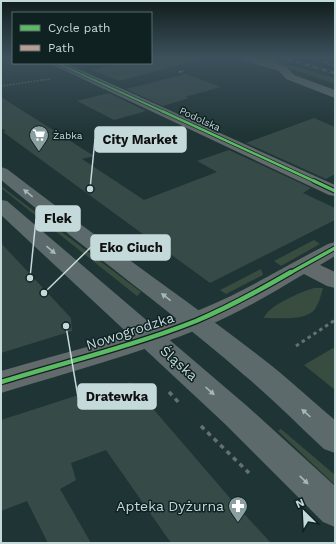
<svg xmlns="http://www.w3.org/2000/svg" width="336" height="544" font-family="'Work Sans',sans-serif">
	<style>
		.green { fill: #384c3f }
		.building { fill: #364a48 }
		.lines { fill: none; stroke-linecap: round; stroke-linejoin: round }
		.path-far2 { stroke: #667072; stroke-width: 1.5; stroke-dasharray: 1.5 1.5; stroke-linecap: butt }
		.path-far1 { stroke: #667072; stroke-width: 3; stroke-dasharray: 3.5 3.5; stroke-linecap: butt }
		.path { stroke: #667072; stroke-width: 3.5; stroke-dasharray: 4.5 4.5; stroke-linecap: butt }
		.minor { fill: #626a6b; fill-rule: evenodd }
		.primary { fill: #5d6a6c; fill-rule: evenodd }
		.rail-casing { stroke: #667172; stroke-width: 2.5 }
		.rail { stroke: #102122; stroke-width: 1.5; stroke-dasharray: 4.5; stroke-linecap: butt }
		.quiet { stroke: #b99d93; stroke-width: 1.5; stroke-dasharray: 3 1.5; stroke-linecap: butt }
		.cycleway-far3-casing { stroke: #102122; stroke-width: 3.5 }
		.cycleway-far2-casing { stroke: #102122; stroke-width: 4 }
		.cycleway-far1-casing { stroke: #102122; stroke-width: 5.5 }
		.cycleway-casing { stroke: #102122; stroke-width: 7 }
		.cycleway-far3 { stroke: #5cba63; stroke-width: 2 }
		.cycleway-far2 { stroke: #5cba63; stroke-width: 2.5 }
		.cycleway-far1 { stroke: #5cba63; stroke-width: 3.5 }
		.cycleway { stroke: #5cba63; stroke-width: 4.5 }
		.oneway { fill: #a5b8b9 }
		.labels { text-anchor: middle; dominant-baseline: central; stroke-width: 3; stroke-linejoin: round; paint-order: stroke }
		.far-street-label { font-size: 10px; fill: #c4d9da; stroke: #102122 }
		.far-poi-label { font-size: 10px; fill: #c4d9da; stroke: #102122; text-anchor: start }
		.near-street-label { font-size: 14px; fill: #c4d9da; stroke: #102122 }
		.near-poi-label { font-size: 14px; fill: #c4d9da; stroke: #102122; text-anchor: end }
		.leader { fill: none; stroke: #c4d9da; stroke-width: 1.5 }
		.callout-dot { fill: #c4d9da; stroke: #102122; stroke-width: 1.5 }
		.callout { fill: #c4d9da; stroke: #c4d9da; stroke-width: 1.5 }
		.callout-label { font-size: 13px; text-anchor: middle; font-weight: bold; fill: #111 }
	</style>
	<rect width="100%" height="100%" fill="#1f3535"/>
	<path class="green" d="M151,58H206L119,81L92,70L122,63H151Z
		M253,58H266L335,78V84L280,65Z
		M1,185V186L141,292L137,296L1,188Z
		M314,240L320,244L281,266L274,261Z
		M261,269L263,275L226,294L220,290Z
		M314,288H323C321,295 319,303 315,309C307,321 278,318 264,318C267,306 303,291 314,288Z
		M333,348L335,349V390L304,365Z
		M281,429L335,475V485L278,431Z"/>
	<path class="building" d="M186,74L221,87L185,97L189,98L163,106L126,89Z
		M109,93L146,111L114,120L77,101Z
		M1,97L94,156L82,159L144,200L217,172L197,161L229,150L311,188L303,193L335,208V220L210,283L3,132L6,131L1,128Z
		M314,118L335,127V174L326,179L246,143Z
		M1,243L71,318L72,331L1,353Z
		M130,382L236,505L271,543H171L106,450L71,463L76,480L60,489L91,543H48L27,501L1,511V420L97,389L110,393Z"/>
	<g class="lines">
		<path class="path-far2" d="M1,86L50,79"/>
		<path class="path-far1" d="M296,346L335,320"/>
		<path class="path" d="M169,392L181,405
			M201,426L249,473"/>
		<path class="minor" d="M241,58H258L287,67L294,75L335,90V98L286,79L279,71L242,60Z
			M52,63H65L335,185V196L329,195L53,65Z
			M335,242V256L320,265L335,272V288L327,286L304,274C272,293 239,313 204,327C138,354 69,372 1,393V371C69,351 139,335 204,308C247,290 287,265 328,244Z"/>
		<path class="primary" d="M1,167L7,169C91,234 179,294 263,359C288,378 311,400 335,420V453L324,449C297,424 272,398 244,375C166,307 81,246 1,180Z
			M1,200L7,201L247,406L335,486V527L323,522L225,424L1,215Z"/>
		<g class="rail-casing">
			<path id="rail" d="M283,58L335,73
				M311,58L335,65"/>
		</g>
		<use href="#rail" class="rail"/>
		<path class="quiet" d="M179,72L184,71"/>
		<g class="cycleway-far3-casing">
			<path id="cycleway-far3" d="M57,63L164,112"/>
		</g>
		<g class="cycleway-far2-casing">
			<path id="cycleway-far2" d="M162,111L316,182"/>
		</g>
		<g class="cycleway-far1-casing">
			<path id="cycleway-far1" d="M314,181L335,191
				M290,273L335,248"/>
		</g>
		<g class="cycleway-casing">
			<path id="cycleway" d="M1,382C66,362 133,346 196,321C229,307 260,290 291,272"/>
		</g>
		<use href="#cycleway-far3" class="cycleway-far3"/>
		<use href="#cycleway-far2" class="cycleway-far2"/>
		<use href="#cycleway-far1" class="cycleway-far1"/>
		<use href="#cycleway" class="cycleway"/>
	</g>
	<defs><path id="oneway-solid" d="M-6-.8H1V-3.2L6.5 0L1 3.2V.8H-6Z"/></defs>
	<g class="oneway">
		<use href="#oneway-solid" transform="translate(28 193) rotate(-141)"/>
		<use href="#oneway-solid" transform="translate(51 250) rotate(41)"/>
		<use href="#oneway-solid" transform="translate(166 297) rotate(-142)"/>
		<use href="#oneway-solid" transform="translate(210 391) rotate(42)"/>
		<use href="#oneway-solid" transform="translate(306 413) rotate(-138)"/>
		<use href="#oneway-solid" transform="translate(304 480) rotate(44)"/>
	</g>
	<linearGradient id="sky" x2="0" y2="1"><stop stop-color="#111d1d"/><stop offset="0.43" stop-color="#3c515c"/><stop offset="1" stop-color="#3c515c" stop-opacity="0"/></linearGradient>
	<rect width="336" height="134" fill="url(#sky)"/>
	<defs>
		<g id="supermarket-pin" transform="scale(1)"><path d="M0 17L-7.5 6A9.5 9.5 0 1 1 7.5 6Z" fill="#8aa0a0" stroke="#102122"/><path d="M-6-5.5h2.5l.6 2H6L4.5 2H-2.5L-4.4-4H-6ZM-1.5 3.2a1.3 1.3 0 1 0 .1 0ZM3 3.2a1.3 1.3 0 1 0 .1 0Z" fill="#fff"/></g>
		<g id="pharmacy-pin" transform="scale(1)"><path d="M0 17L-7.5 6A9.5 9.5 0 1 1 7.5 6Z" fill="#8aa0a0" stroke="#102122"/><path d="M-2-6h4v4h4v4h-4v4h-4v-4h-4v-4h4Z" fill="#fff"/></g>
	</defs>
	<g fill-rule="evenodd">
		<use href="#supermarket-pin" x="39" y="135"/>
		<use href="#pharmacy-pin" x="238" y="506"/>
	</g>
	<g class="labels">
		<g class="far-street-label">
			<text transform="translate(200 119) rotate(25)">Podolska</text>
		</g>
		<g class="far-poi-label">
			<text x="53" y="135">Żabka</text>
		</g>
		<g class="near-street-label">
			<text transform="translate(130 331) rotate(-18)">Nowogrodzka</text>
			<text transform="translate(179 363) rotate(42)">Śląska</text>
		</g>
		<g class="near-poi-label">
			<text x="224" y="506">Apteka Dyżurna</text>
		</g>
	</g>
	<path class="leader" d="M90 189L95 139M30 278L36 219M44 293L91 247M66 326L78 397"/>
	<g class="callout-dot">
		<circle cx="90" cy="189" r="4"/>
		<circle cx="30" cy="278" r="4"/>
		<circle cx="44" cy="293" r="4"/>
		<circle cx="66" cy="326" r="4"/>
	</g>
	<g class="callout">
		<rect x="95" y="127" width="91" height="25" rx="4"/>
		<rect x="36" y="206" width="44" height="25" rx="4"/>
		<rect x="91" y="235" width="79" height="25" rx="4"/>
		<rect x="78" y="384" width="78" height="25" rx="4"/>
	</g>
	<g class="callout-label">
		<text x="140" y="144">City Market</text>
		<text x="58" y="223">Flek</text>
		<text x="131" y="252">Eko Ciuch</text>
		<text x="117" y="401">Dratewka</text>
	</g>
	<rect width="336" height="544" fill="none" stroke="#c4d9da" stroke-width="4"/>
	<rect x="12" y="12" width="140" height="52" fill="#102122" stroke="#586b6c"/>
	<rect x="20" y="25" width="20" height="6" fill="#5cba63" stroke="#586b6c"/>
	<text x="48" y="32" font-size="12" fill="#c4d9da">Cycle path</text>
	<rect x="20" y="45" width="20" height="6" fill="#b99d93" stroke="#586b6c"/>
	<text x="48" y="52" font-size="12" fill="#c4d9da">Path</text>
	<g transform="translate(304 512) rotate(336)" stroke="#102122" stroke-width="3" paint-order="stroke">
	<path d="M0-3L7 15L0 10L-7 15Z" fill="#c4d9da"/>
	<text y="-6" font-size="11" font-weight="bold" text-anchor="middle" fill="#c4d9da">N</text>
	</g>
</svg>
